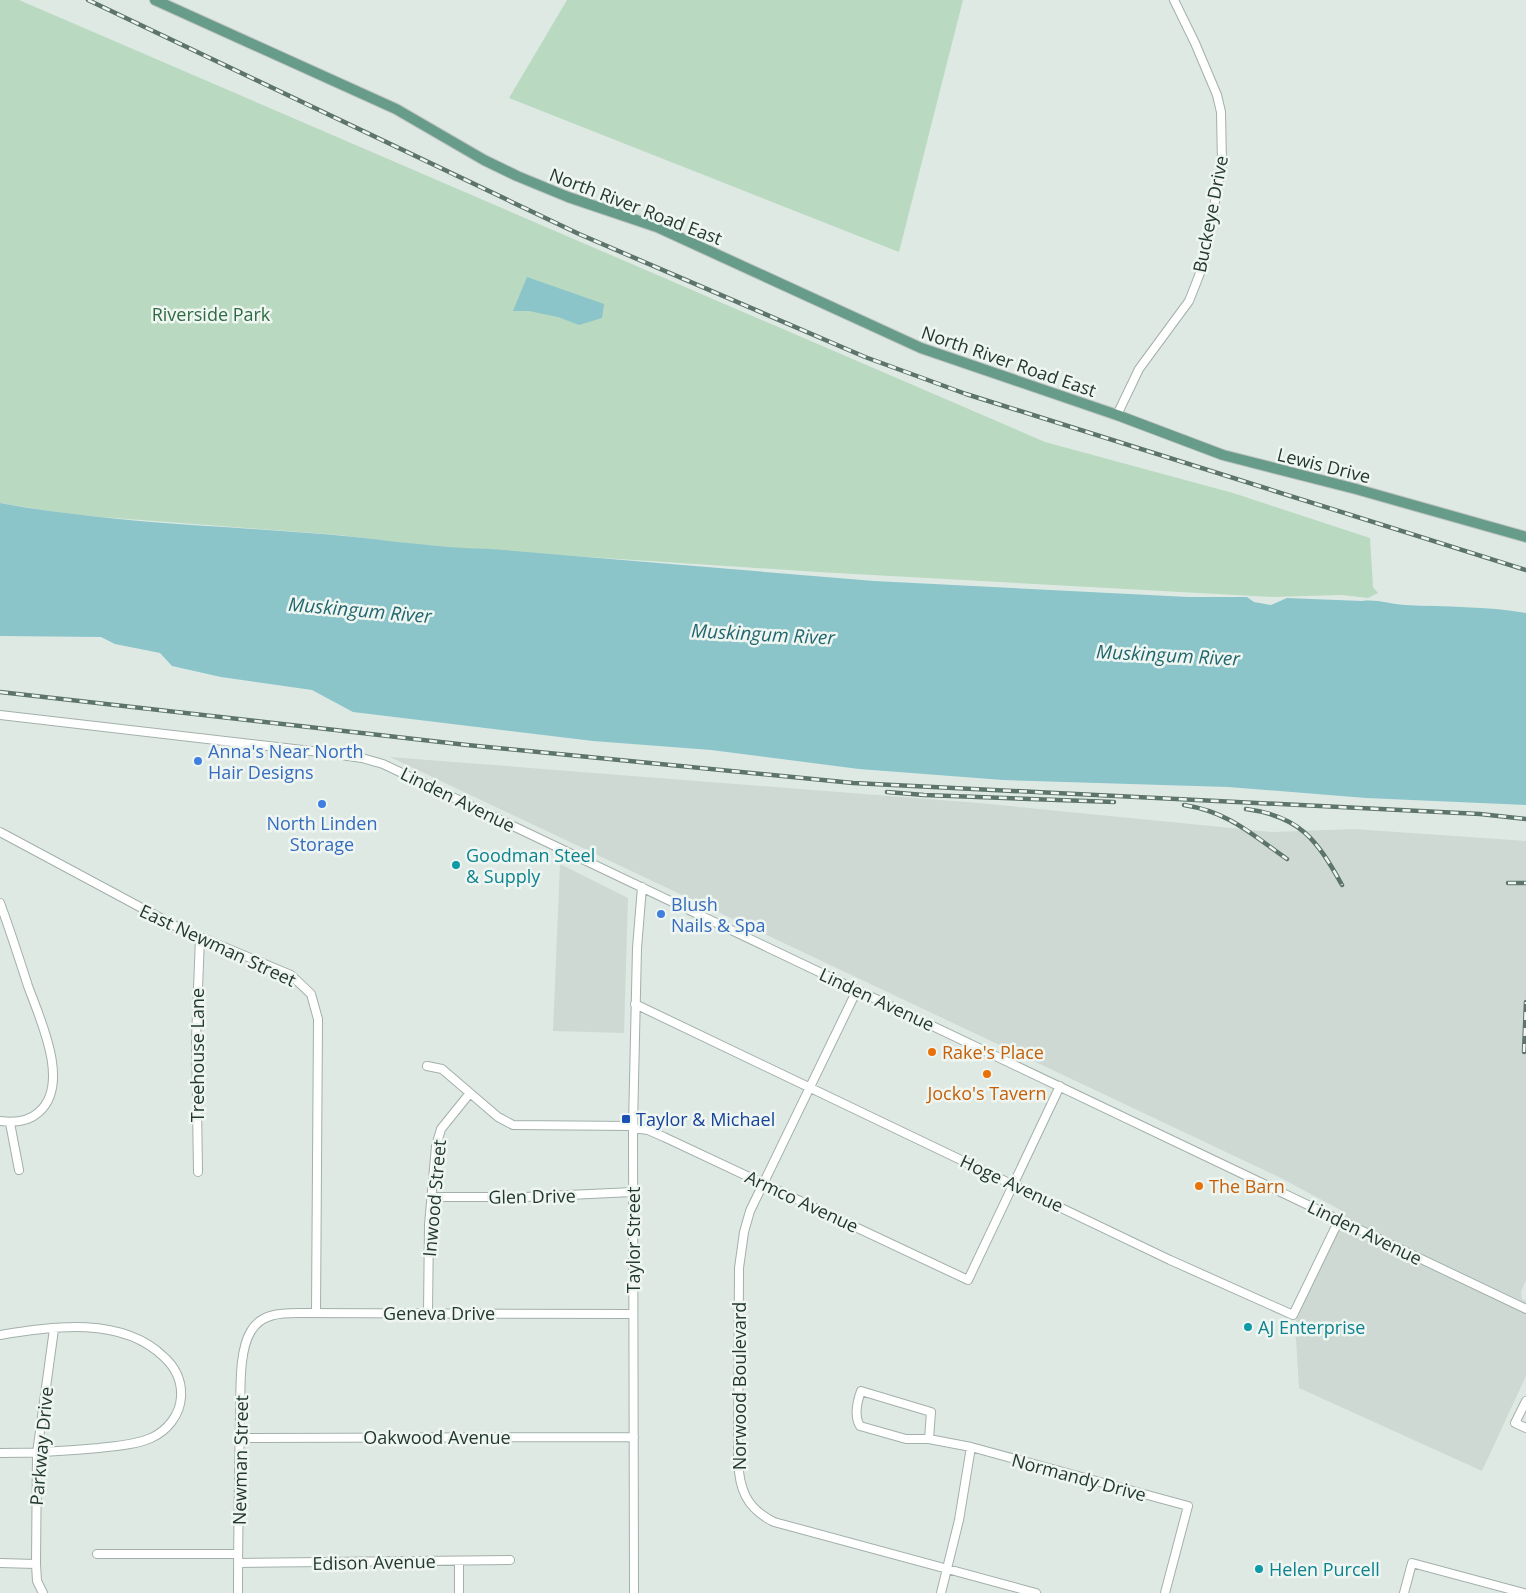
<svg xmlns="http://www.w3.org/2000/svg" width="1526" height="1593" font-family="'Open Sans',sans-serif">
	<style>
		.built { fill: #ced9d3 }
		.green { fill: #b9d9c0 }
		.water { fill: #8bc5ca }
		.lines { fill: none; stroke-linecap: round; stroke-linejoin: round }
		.minor-casing { stroke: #a3b0aa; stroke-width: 10 }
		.major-casing { stroke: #bdc3c1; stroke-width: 12 }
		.minor { stroke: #fff; stroke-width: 8 }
		.major { stroke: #679b8a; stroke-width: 10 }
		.rail-casing { stroke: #5c746b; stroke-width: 4.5 }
		.rail { stroke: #eff6f2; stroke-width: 2.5; stroke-dasharray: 8; stroke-linecap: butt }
		.shop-dot { fill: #3f7fe0; stroke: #eff6f2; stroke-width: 2 }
		.culture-dot { fill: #0f9aa8; stroke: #eff6f2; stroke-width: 2 }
		.food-dot { fill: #e8710a; stroke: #eff6f2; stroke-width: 2 }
		.transit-dot { fill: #1a4fb4; stroke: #eff6f2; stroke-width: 2 }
		.labels { text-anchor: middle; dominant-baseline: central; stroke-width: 5; stroke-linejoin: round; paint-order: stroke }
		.street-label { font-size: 18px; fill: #223830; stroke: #eff6f2 }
		.park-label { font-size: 18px; fill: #2f6b42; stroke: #eff6f2 }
		.shop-label { font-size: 18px; fill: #366cbe; stroke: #eff6f2; text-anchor: start }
		.culture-label { font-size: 18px; fill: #0d838f; stroke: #eff6f2; text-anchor: start }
		.food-label { font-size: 18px; fill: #c56008; stroke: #eff6f2; text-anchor: start }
		.transit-label { font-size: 18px; fill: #164399; stroke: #eff6f2; text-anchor: start }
		.water-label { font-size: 19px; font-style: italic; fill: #21676e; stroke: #eff6f2 }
	</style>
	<rect width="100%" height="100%" fill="#dfe9e4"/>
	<path class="built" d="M390,757L979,803L1273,832L1354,829L1526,841V1280L1521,1292L1522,1299L1526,1301V1376L1482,1471L1299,1388L1295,1323L1346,1213L1281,1178Z
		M560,864L628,898L624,1033L553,1031Z"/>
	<path class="green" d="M0,0H19L1045,442L1233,493L1370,538L1373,587L1378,593L1368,598L1341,595L1272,597L818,572L437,547L339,535L75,515L0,503Z
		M567,0H963L899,252L509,98Z"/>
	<path class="water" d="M527,277L604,304L602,318L579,325L558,317L529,311H513Z
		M0,503C102,522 206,525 309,533C370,537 430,548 491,549L874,581L1188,597H1247L1254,602L1271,605L1287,598L1362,601C1377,599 1390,604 1405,605C1446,607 1486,606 1526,613V805L1366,798L1228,787L1003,780L859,769L711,750L593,741L353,712L312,690L221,677L172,666L160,653L115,644L101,637L0,636Z"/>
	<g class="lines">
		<g class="minor-casing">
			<path id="minor" d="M1117,415L1139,369L1189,301L1195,286L1203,265L1222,164L1221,112L1217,95L1195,43L1174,0
				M0,715L320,752L362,758L383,764L1526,1309
				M0,832L181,929L291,975L311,994L318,1019L316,1313
				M0,903C10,930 19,958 28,986C40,1019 71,1084 39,1112C28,1122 14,1123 0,1121
				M857,990L750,1211L744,1232L739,1268L738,1459C739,1489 746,1508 774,1522L1036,1593
				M635,1004L1170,1260L1293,1315L1339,1220
				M427,1066L442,1069L498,1117L513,1125L633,1126
				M10,1123L19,1170
				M633,1128L648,1130L664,1137L968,1280L1060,1086
				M198,1172L196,1039L200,938
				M431,1197H525L633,1192
				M428,1313L429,1225L436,1146L441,1129L470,1093
				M0,1335C53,1326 122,1316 164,1357C176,1368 182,1381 181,1397C180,1415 167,1431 151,1438C135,1445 116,1446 99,1448C66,1451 33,1453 0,1453
				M1526,1401L1515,1423L1526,1428
				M240,1438L634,1437
				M929,1439H906L860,1426C854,1416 857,1402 861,1391L931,1412L929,1439L971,1447L1188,1506L1165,1593
				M97,1554H238
				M459,1561V1593
				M0,1563L36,1564L37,1581L43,1593
				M238,1563L510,1560
				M36,1564L37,1453L54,1329
				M238,1593C238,1534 239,1476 240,1417C241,1393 238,1352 251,1331C261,1314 280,1313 298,1313L633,1314
				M634,1593L633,1126L637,948L642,887
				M941,1593L959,1520L971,1447
				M1404,1593L1412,1563L1524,1593"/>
		</g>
		<g class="major-casing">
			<path id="major" d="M155,0L396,109L484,160L517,176L568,197L657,227L921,348L1117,415L1223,455L1356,489L1526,537"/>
		</g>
		<use href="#minor" class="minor"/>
		<use href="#major" class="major"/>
		<g class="rail-casing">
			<path id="rail" d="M88,0L579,234L865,357L966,394L1526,570
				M0,692L467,745L853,783L1480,814L1526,819
				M887,792L924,795L1114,802
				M1184,805C1229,812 1251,834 1287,859
				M1246,809C1300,816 1317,840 1342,885
				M1508,883H1526
				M1524,1052L1526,1002"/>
		</g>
		<use href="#rail" class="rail"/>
	</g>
	<g class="shop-dot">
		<circle cx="198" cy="761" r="5"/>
		<circle cx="322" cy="804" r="5"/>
		<circle cx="661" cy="914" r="5"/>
	</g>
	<g class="culture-dot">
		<circle cx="456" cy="865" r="5"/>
		<circle cx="1248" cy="1327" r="5"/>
		<circle cx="1259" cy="1569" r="5"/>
	</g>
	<g class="food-dot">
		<circle cx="932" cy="1052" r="5"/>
		<circle cx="987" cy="1074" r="5"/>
		<circle cx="1199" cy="1186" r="5"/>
	</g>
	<rect class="transit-dot" x="621" y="1114" width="10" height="10" rx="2.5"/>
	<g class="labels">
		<g class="street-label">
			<text transform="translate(636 206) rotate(21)">North River Road East</text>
			<text transform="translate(1210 214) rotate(-79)">Buckeye Drive</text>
			<text transform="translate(1009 361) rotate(19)">North River Road East</text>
			<text transform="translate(1324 465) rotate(14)">Lewis Drive</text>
			<text transform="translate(458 799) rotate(26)">Linden Avenue</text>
			<text transform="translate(218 945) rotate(25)">East Newman Street</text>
			<text transform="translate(877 999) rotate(25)">Linden Avenue</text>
			<text transform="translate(197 1055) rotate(-90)">Treehouse Lane</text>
			<text transform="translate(1012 1183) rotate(25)">Hoge Avenue</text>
			<text transform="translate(532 1196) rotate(-1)">Glen Drive</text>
			<text transform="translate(434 1198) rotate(-85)">Inwood Street</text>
			<text transform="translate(802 1201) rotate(25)">Armco Avenue</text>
			<text transform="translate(1365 1232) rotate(26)">Linden Avenue</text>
			<text transform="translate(633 1240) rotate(-90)">Taylor Street</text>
			<text x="439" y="1313">Geneva Drive</text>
			<text transform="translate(739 1386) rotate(-90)">Norwood Boulevard</text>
			<text x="437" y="1437">Oakwood Avenue</text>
			<text transform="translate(41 1446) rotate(-85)">Parkway Drive</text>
			<text transform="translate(240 1460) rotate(-89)">Newman Street</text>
			<text transform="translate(1079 1477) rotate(15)">Normandy Drive</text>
			<text transform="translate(374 1562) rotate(-1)">Edison Avenue</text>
		</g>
		<g class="park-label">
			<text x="211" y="314">Riverside Park</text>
		</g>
		<g class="shop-label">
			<text x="208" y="751">Anna's Near North<tspan x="208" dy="21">Hair Designs</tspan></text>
			<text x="322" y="823" text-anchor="middle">North Linden<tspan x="322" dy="21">Storage</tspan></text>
			<text x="671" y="904">Blush<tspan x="671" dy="21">Nails &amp; Spa</tspan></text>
		</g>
		<g class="culture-label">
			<text x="466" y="855">Goodman Steel<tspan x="466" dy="21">&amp; Supply</tspan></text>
			<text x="1258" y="1327">AJ Enterprise</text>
			<text x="1269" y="1569">Helen Purcell</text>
		</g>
		<g class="food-label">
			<text x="942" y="1052">Rake's Place</text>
			<text x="987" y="1093" text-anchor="middle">Jocko's Tavern</text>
			<text x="1209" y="1186">The Barn</text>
		</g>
		<g class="transit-label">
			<text x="636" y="1119">Taylor &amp; Michael</text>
		</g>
		<g class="water-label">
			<text transform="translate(360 610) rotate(5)">Muskingum River</text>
			<text transform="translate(763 634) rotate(3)">Muskingum River</text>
			<text transform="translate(1168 655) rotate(3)">Muskingum River</text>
		</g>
	</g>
</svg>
